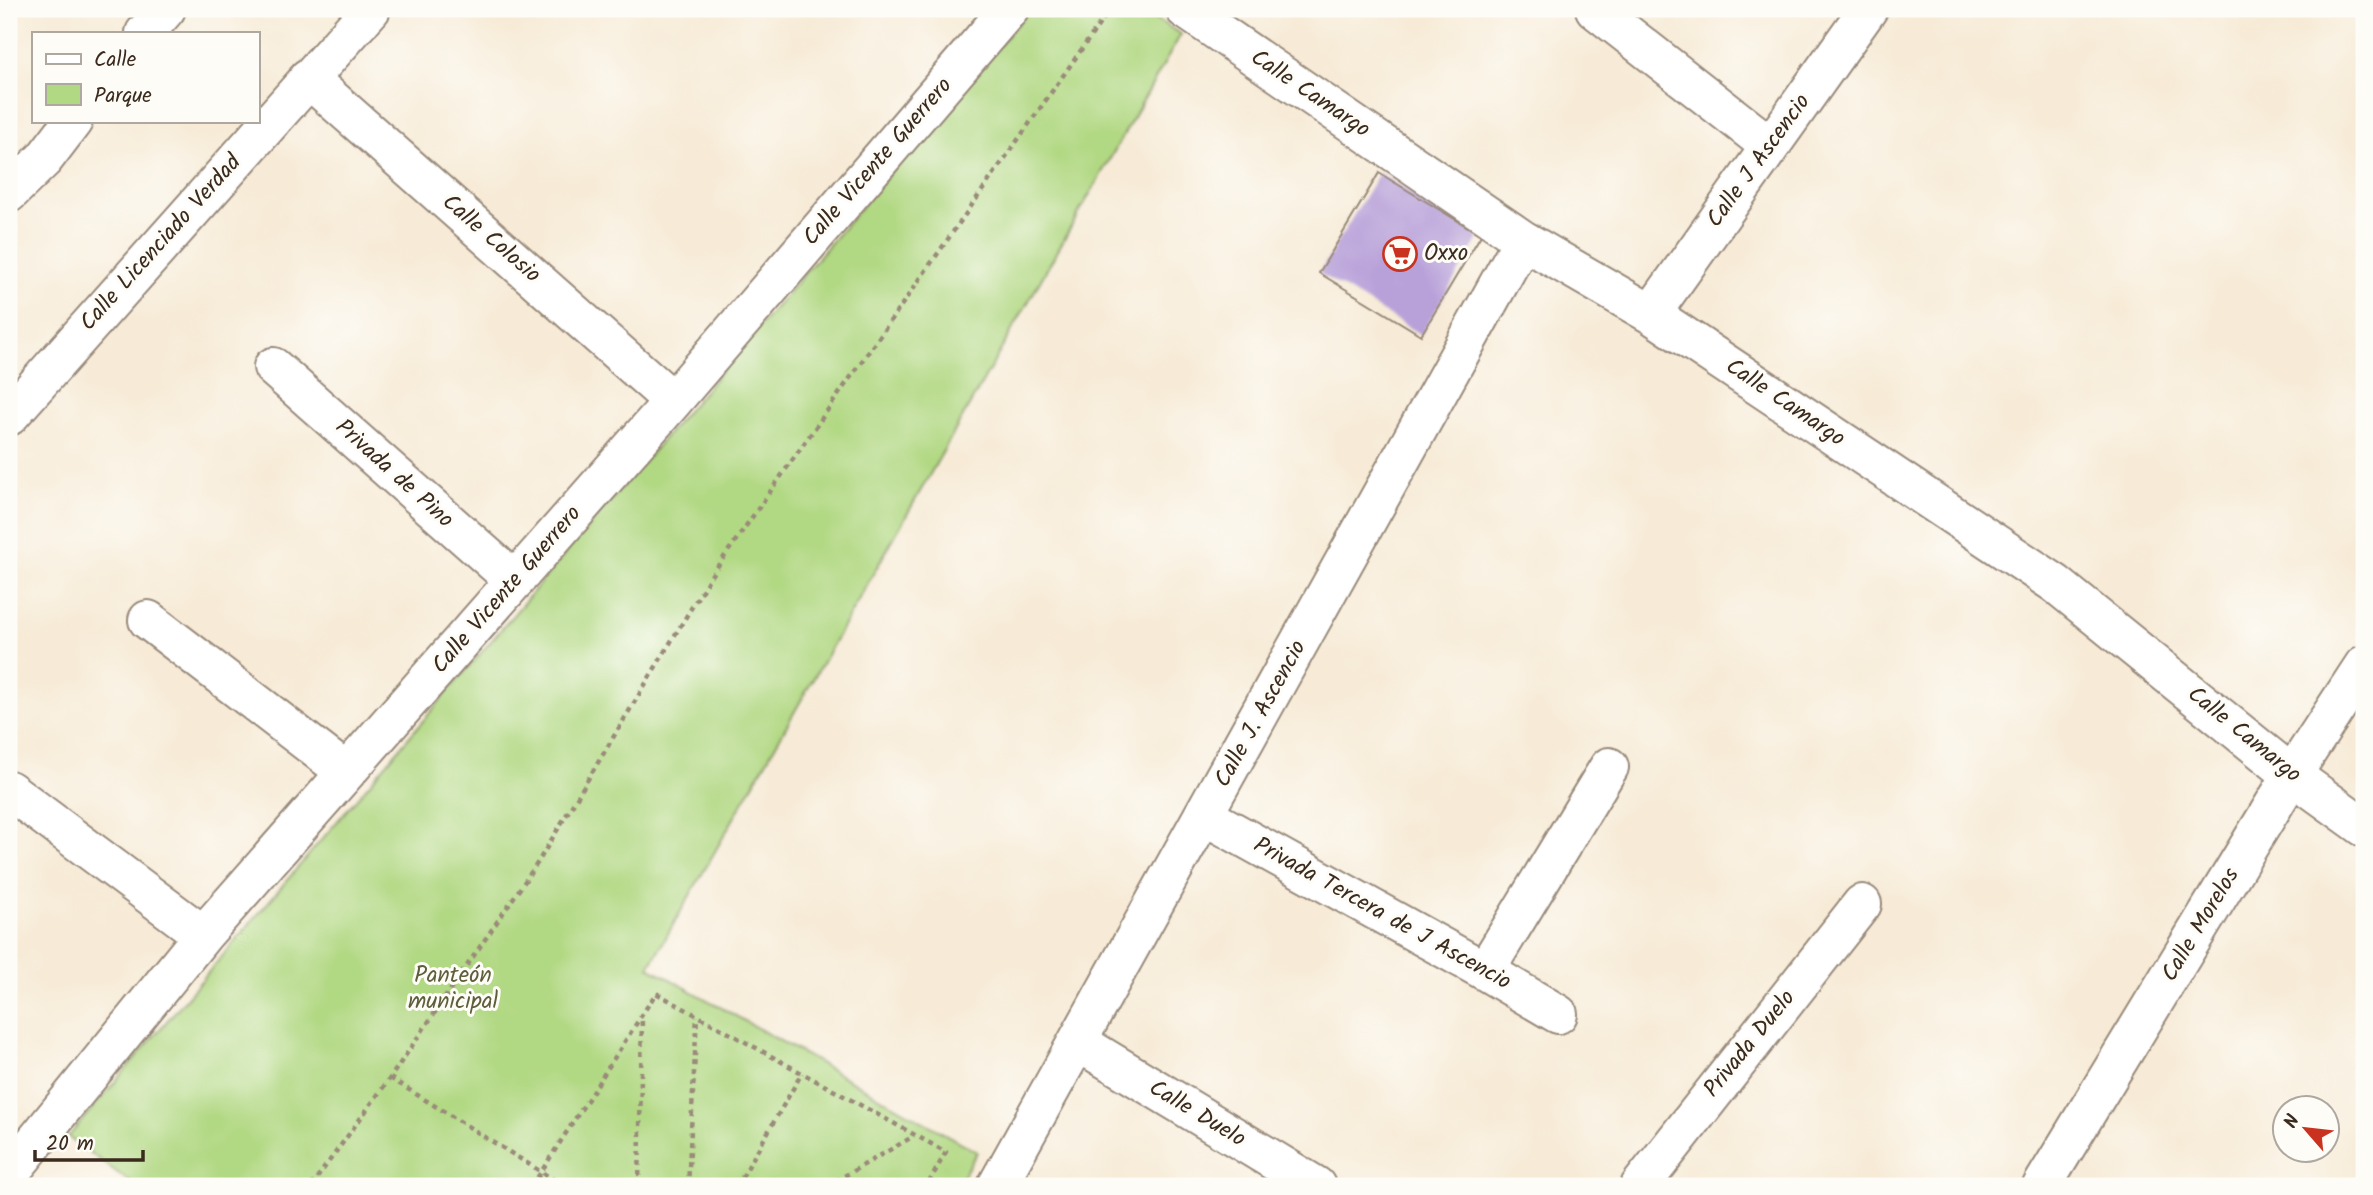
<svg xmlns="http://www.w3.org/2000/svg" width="2373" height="1195" font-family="Kalam,sans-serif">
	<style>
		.green { fill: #b1d882; stroke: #768150; stroke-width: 2 }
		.building { fill: #b8a0d9 }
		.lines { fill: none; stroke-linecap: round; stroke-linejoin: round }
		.minor-casing { stroke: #998a7a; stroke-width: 42 }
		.path { stroke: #998a7a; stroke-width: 4.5; stroke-dasharray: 5 5; stroke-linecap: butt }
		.minor { stroke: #fff; stroke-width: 38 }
		.labels { text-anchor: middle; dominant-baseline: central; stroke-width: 6; stroke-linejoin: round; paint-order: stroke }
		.street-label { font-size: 23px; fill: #3b2a1e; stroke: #fdfcf7 }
		.poi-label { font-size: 23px; fill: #3b2a1e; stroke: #fdfcf7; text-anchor: start }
		.park-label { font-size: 23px; fill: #5e5e3c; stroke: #fdfcf7 }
	</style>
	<rect width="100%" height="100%" fill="#fdfcf7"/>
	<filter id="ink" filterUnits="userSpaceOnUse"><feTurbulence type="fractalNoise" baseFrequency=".0143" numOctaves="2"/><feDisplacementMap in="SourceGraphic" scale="14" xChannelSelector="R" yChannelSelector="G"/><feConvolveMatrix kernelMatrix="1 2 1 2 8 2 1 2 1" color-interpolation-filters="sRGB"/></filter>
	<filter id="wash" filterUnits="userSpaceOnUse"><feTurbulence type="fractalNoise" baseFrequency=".00686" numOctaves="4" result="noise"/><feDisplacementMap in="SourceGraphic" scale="28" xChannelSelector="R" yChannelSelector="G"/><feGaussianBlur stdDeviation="1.57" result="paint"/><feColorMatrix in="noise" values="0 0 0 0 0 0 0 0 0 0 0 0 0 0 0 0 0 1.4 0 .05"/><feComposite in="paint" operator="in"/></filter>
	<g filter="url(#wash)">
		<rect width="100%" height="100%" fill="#f7ebd7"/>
		<path class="green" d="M1030,9H1139L1181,34L649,967L977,1152L957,1186H136L68,1137Z"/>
		<g id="blocks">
			<path class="building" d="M1379,173L1481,235L1421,335L1319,273Z"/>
		</g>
	</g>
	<g filter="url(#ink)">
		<use href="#blocks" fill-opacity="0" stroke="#998a7a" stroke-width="2"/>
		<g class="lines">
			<g class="minor-casing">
				<path id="minor" d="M1185,9L1523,240L1651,314L2056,584L2292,775L2364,827
					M1595,9L1770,146
					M145,33L166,9
					M308,78L673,401
					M9,193L44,159L73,121
					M1651,314L1868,9
					M273,367L515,581
					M9,416L371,9
					M148,620L346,772
					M9,790L203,935
					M1205,816L1485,971L1558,1014
					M1485,971L1609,767
					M1078,1042L1316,1186
					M9,1174L203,935L673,401L1009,9
					M997,1186L1523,240
					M1640,1186L1862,904
					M2042,1186L2292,775L2364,665"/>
			</g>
			<path class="path" d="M390,1078L564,1186
				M311,1186L390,1078L538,862L710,577L1110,9
				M532,1186L656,993L946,1152L927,1186
				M639,1186L642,1016
				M688,1186L697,1016
				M737,1186L802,1073
				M827,1186L914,1136"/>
			<use href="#minor" class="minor"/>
		</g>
	</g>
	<defs>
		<g id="supermarket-ring" transform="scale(1.75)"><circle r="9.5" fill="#fdfcf7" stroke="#c8321e" stroke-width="1.5"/><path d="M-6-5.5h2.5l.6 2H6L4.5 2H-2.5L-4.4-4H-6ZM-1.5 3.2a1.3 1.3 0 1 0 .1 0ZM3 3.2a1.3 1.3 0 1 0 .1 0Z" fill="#c8321e"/></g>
	</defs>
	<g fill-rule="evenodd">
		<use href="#supermarket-ring" x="1400" y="254"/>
	</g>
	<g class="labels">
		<g class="street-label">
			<text transform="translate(1310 94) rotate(34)">Calle Camargo</text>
			<text transform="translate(1759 161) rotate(-54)">Calle J Ascencio</text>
			<text transform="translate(878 162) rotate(-49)">Calle Vicente Guerrero</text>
			<text transform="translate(491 239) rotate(41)">Calle Colosio</text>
			<text transform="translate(161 243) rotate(-48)">Calle Licenciado Verdad</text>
			<text transform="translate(1785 403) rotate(34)">Calle Camargo</text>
			<text transform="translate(394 474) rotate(42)">Privada de Pino</text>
			<text transform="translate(507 590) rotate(-49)">Calle Vicente Guerrero</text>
			<text transform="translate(1261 714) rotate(-61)">Calle J. Ascencio</text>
			<text transform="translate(2244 735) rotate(39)">Calle Camargo</text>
			<text transform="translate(1382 914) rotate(29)">Privada Tercera de J Ascencio</text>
			<text transform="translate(2201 925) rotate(-59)">Calle Morelos</text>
			<text transform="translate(1750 1044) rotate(-51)">Privada Duelo</text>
			<text transform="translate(1197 1114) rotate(31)">Calle Duelo</text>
		</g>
		<g class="poi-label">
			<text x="1424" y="254">Oxxo</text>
		</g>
		<g class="park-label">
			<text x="453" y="976">Panteón<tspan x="453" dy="26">municipal</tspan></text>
		</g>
	</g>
	<rect width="2373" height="1195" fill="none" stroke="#fdfcf7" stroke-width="35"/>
	<rect x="32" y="32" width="228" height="91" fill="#fdfcf7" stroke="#afa8a0" stroke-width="2"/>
	<rect x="46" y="54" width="35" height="10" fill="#ffffff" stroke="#afa8a0" stroke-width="2"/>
	<text x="94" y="66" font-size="21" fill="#3b2a1e">Calle</text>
	<rect x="46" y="84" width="35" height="21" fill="#b1d882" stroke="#afa8a0" stroke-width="2"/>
	<text x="94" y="102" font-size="21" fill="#3b2a1e">Parque</text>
	<g transform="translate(2306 1129) rotate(298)"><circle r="33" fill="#fdfcf7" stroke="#afa8a0" stroke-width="2"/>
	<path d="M0-5L12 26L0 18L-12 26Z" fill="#c8321e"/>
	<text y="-10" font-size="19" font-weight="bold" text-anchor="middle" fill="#3b2a1e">N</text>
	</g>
	<path d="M35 1150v10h108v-10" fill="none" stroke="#3b2a1e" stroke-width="3.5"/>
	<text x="46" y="1150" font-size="21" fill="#3b2a1e" stroke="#fdfcf7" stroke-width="5" paint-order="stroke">20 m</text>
</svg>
